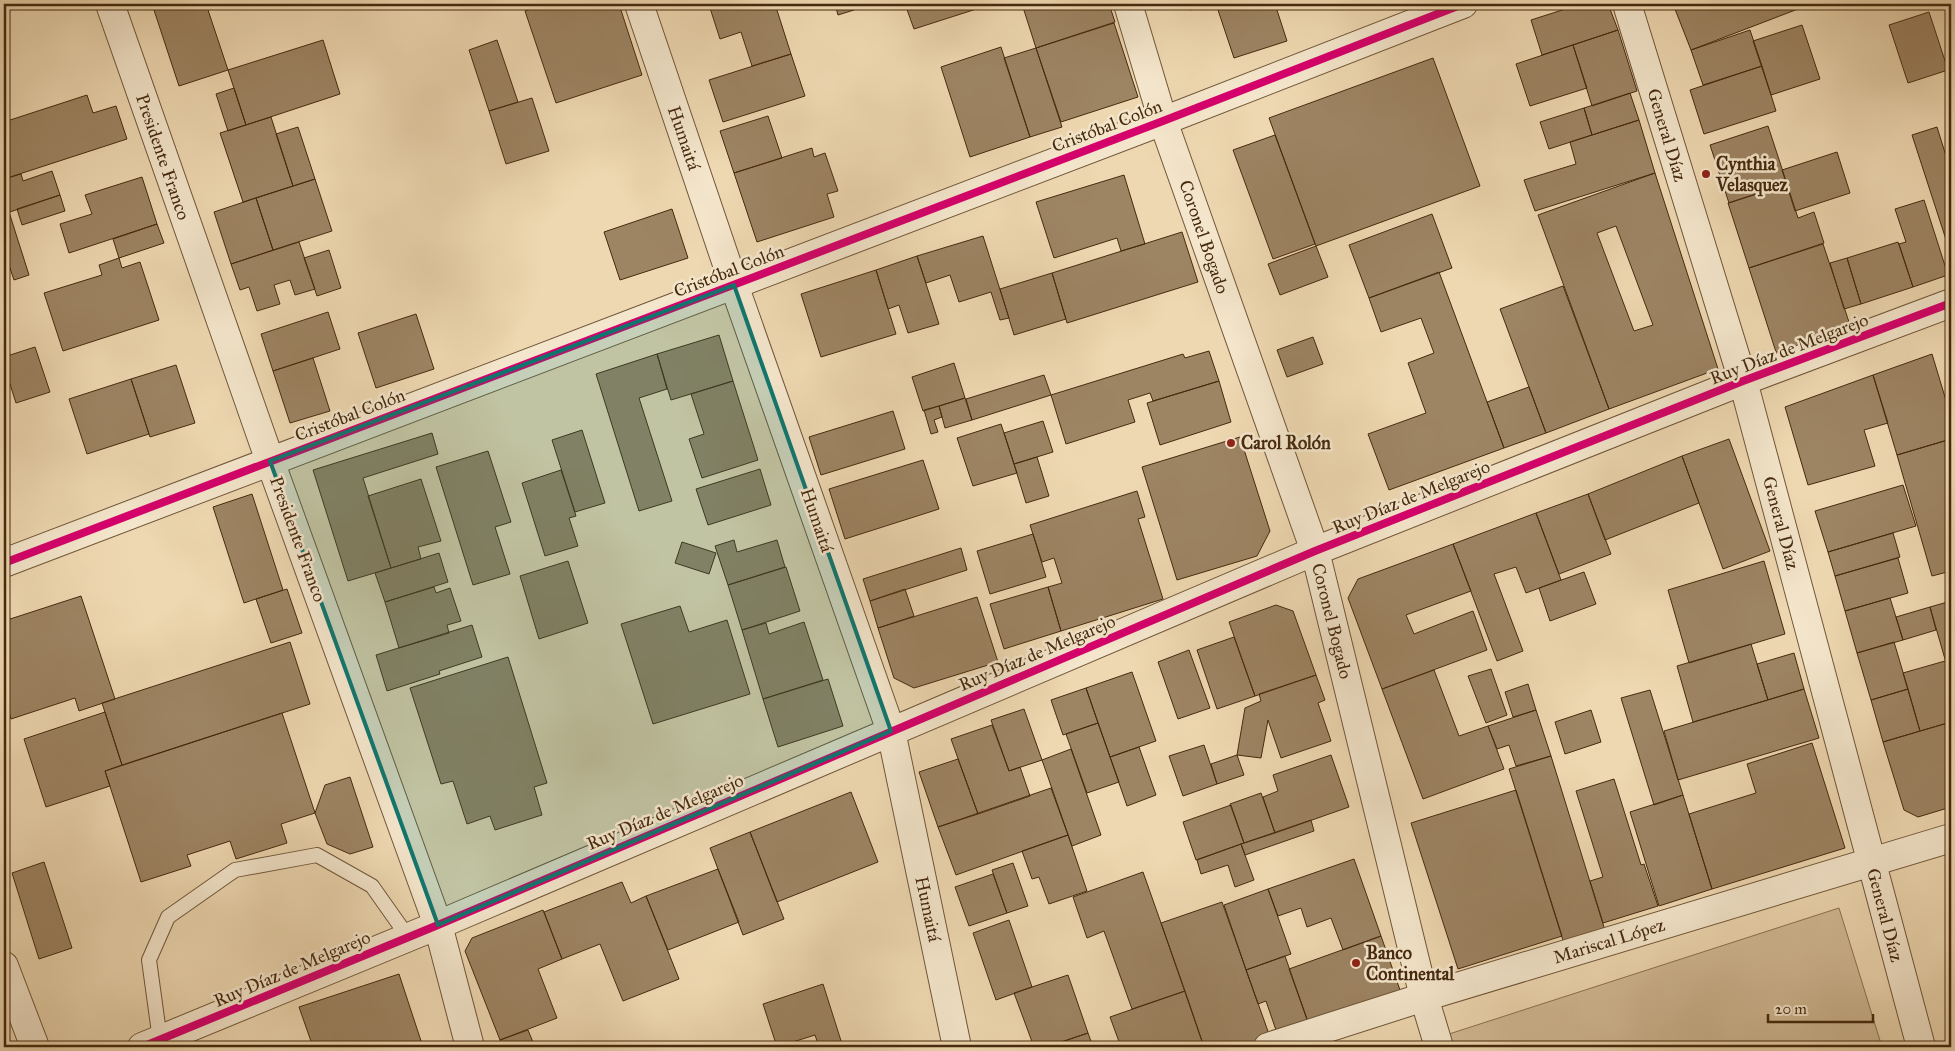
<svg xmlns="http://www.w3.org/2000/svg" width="1955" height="1051" font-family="'IM FELL Great Primer',serif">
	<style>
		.green { fill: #d1ba95; stroke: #8c7252 }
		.building { fill: #9d8463; stroke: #462a0f; fill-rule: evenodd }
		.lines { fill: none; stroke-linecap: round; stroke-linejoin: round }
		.service-casing { stroke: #705638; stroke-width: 16 }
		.minor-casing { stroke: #705638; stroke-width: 30 }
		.service { stroke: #f4e6cc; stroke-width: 14 }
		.minor { stroke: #f4e6cc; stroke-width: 28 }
		.cycleway-casing { stroke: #f4e6cc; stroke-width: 11 }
		.cycleway { stroke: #d6006c; stroke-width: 8 }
		.marked { fill: #0f766e; fill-opacity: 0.2; stroke: #0f766e; stroke-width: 4; stroke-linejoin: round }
		.poi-dot { fill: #8f2418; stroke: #f4e6cc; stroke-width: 2 }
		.labels { text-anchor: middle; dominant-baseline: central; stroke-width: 5; stroke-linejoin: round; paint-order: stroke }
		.street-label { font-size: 18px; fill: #462a0f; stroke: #f4e6cc }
		.poi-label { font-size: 18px; font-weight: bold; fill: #462a0f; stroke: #f4e6cc; text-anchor: start }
	</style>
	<rect width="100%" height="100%" fill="#eed8b1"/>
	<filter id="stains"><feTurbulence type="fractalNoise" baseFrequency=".004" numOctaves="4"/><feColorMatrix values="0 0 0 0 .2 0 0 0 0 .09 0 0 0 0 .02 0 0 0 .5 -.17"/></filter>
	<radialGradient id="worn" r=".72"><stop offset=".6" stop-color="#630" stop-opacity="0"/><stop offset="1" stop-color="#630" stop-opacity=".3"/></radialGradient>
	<path class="green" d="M1839,908L1882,1047H1453L1449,1034Z"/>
	<path class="building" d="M152,4H206L228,70L179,86Z
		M546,4H619L642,75L556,103L525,11Z
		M723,4H775L791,54L752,66L741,32L720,39L710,8Z
		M835,4H873L838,15Z
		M905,4H992L914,29Z
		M1022,4H1109L1115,22L1036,48Z
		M1188,4H1210L1190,10Z
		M1216,4H1275L1287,41L1234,58Z
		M1581,4H1602L1610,9L1618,30L1542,55L1531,20Z
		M1673,4H1811L1691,50Z
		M1929,12L1948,70L1908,83L1889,25Z
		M1114,23L1138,97L1061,122L1036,48Z
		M1802,25L1820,79L1771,95L1753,41Z
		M1618,30L1637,91L1592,106L1573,45Z
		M1750,30L1762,66L1703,85L1691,50Z
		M323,40L340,94L246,125L228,70Z
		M497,40L518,102L489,111L469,50Z
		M1573,45L1587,88L1530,106L1516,64Z
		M1001,47L1030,137L970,157L941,67Z
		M1036,48L1062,127L1030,137L1004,58Z
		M791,54L805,96L723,122L709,80Z
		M1433,58L1480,186L1316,246L1269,118Z
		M1762,66L1776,111L1704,134L1690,90Z
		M234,88L246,125L228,131L216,94Z
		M1630,93L1639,120L1592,135L1584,108Z
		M87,95L93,113L116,106L127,139L4,179V122Z
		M532,98L549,151L506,164L489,111Z
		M1584,108L1592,135L1549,149L1540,122Z
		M768,116L782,158L734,173L720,131Z
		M271,117L293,186L243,202L220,133Z
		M1639,120L1655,173L1535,211L1524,180L1576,164L1570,142Z
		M1768,126L1787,184L1729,203L1710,145Z
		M298,127L315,179L293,186L276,134Z
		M1937,127L1951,172V255L1912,135Z
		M1275,135L1315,244L1273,259L1233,150Z
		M812,148L814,157L825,153L838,191L827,194L834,217L757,242L734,173Z
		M1951,149V172L1945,151Z
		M1837,152L1850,193L1795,211L1782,170Z
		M52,171L60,195L4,214V179L21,174L23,181Z
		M1655,173L1718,369L1609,409L1538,215ZM1616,226L1653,325L1634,331L1597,233Z
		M1124,175L1145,244L1121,251L1117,238L1054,258L1036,202Z
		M142,177L157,224L69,253L60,224L92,214L85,195Z
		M315,179L332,231L273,250L256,198Z
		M1787,184L1798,218L1814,212L1824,243L1749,268L1728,203Z
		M60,195L65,211L22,225L17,209Z
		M256,198L273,250L231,264L214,212Z
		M1924,200L1948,275L1913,287L1899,244L1906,242L1895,209Z
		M672,209L688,258L620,280L604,232Z
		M9,212L29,275L14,280L4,250V214Z
		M1432,214L1452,268L1369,298L1349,245Z
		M157,224L164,243L119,258L113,239Z
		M1182,232L1198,282L1067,323L1052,273Z
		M983,236L1009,318L1000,320L991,292L959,302L950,275L926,283L917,256Z
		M299,242L315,289L295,295L290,280L274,285L280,304L257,311L249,287L240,290L231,264Z
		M1898,242L1913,287L1861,304L1847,258Z
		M1823,244L1851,328L1776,352L1749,268Z
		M1316,246L1328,277L1280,295L1268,264Z
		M329,250L341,288L317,296L304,258Z
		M917,256L939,324L908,333L899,305L888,309L876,270Z
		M119,258L122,268L140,262L159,320L63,351L44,293L102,275L99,265Z
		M1847,258L1861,304L1844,309L1830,263Z
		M876,270L896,334L821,357L801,294Z
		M1439,272L1504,448L1389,490L1368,434L1426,413L1408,363L1434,353L1421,318L1381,332L1369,298Z
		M1052,273L1066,319L1014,335L1000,289Z
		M1563,286L1609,409L1546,433L1500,309Z
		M328,312L340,349L273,371L261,334Z
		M416,314L434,369L376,388L358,333Z
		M719,335L733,381L671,400L657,354Z
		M1313,337L1323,364L1287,377L1277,350Z
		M35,347L50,392L16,403L4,365V357Z
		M1209,351L1219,381L1153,401L1150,393L1128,400L1135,422L1066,444L1051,395L1183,354L1185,358Z
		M657,354L667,389L639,398L672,501L639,511L596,374Z
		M1932,354L1951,417V439L1897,455L1873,375Z
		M313,358L330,411L290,423L273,371Z
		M954,363L965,398L923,411L912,377Z
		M176,365L195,423L150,437L131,379Z
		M1044,375L1051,395L972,420L966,399Z
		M1873,375L1888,423L1864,430L1875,466L1808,485L1785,407Z
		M131,379L149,434L87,454L69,399Z
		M733,381L758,460L702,478L689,439L704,434L691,394Z
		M1219,381L1231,422L1160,445L1147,403Z
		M1529,387L1546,433L1504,448L1487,402Z
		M965,398L972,420L945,428L939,406Z
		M939,406L942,417L934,420L938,432L931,434L924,410Z
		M893,411L905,449L821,475L809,437Z
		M1043,421L1053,452L1014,464L1004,433Z
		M1001,424L1017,473L973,486L957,438Z
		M582,430L605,503L575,512L552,440Z
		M432,433L438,454L363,478L391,568L348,581L313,470Z
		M1240,437L1270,531L1257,556L1177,580L1142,467Z
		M1729,439L1770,551L1723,569L1682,456Z
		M1951,439V571L1932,576L1897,455Z
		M488,451L511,522L495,527L510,574L473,585L436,467Z
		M1682,456L1699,503L1605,540L1588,494Z
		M1037,457L1049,496L1026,503L1014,464Z
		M923,460L939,509L845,539L829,489Z
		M760,469L771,505L708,525L696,489Z
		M561,470L576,516L569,518L578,546L545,556L522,483Z
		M421,479L441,541L418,547L421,559L391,568L368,496Z
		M1903,485L1916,526L1828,552L1815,511Z
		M1137,491L1145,517L1138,519L1163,599L1061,631L1048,587L1062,583L1054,558L1042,562L1030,525Z
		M252,494L283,590L244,603L213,507Z
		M1588,494L1611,554L1559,574L1536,513Z
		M1536,513L1561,580L1526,593L1516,567L1494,574L1523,651L1497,661L1453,544Z
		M1893,533L1900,557L1835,576L1828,552Z
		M1033,534L1046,577L990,594L977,551Z
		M734,540L737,552L777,540L785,567L728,585L715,546Z
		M682,542L716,553L709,574L675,563Z
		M1453,544L1471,591L1406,615L1414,634L1473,611L1487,650L1382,689L1348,598L1358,579Z
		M961,548L967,570L870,601L863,579Z
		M439,553L448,582L385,602L375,573Z
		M1898,558L1908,593L1845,611L1835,576Z
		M568,561L588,623L539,639L520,576Z
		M1764,561L1785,634L1689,663L1668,590Z
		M786,567L800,611L742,630L728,585Z
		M1584,572L1596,604L1550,621L1539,588Z
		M434,587L436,593L450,588L461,621L447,625L449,633L399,648L385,602Z
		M1048,587L1061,631L1004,649L990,604Z
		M287,589L302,633L271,643L256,599Z
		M905,589L914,616L878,628L870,601Z
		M81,596L115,699L79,711L75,698L11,719L4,696V621Z
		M977,597L998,662L914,688L894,678L878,628Z
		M1890,598L1903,640L1857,653L1845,611Z
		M1951,601V680L1930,607Z
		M1276,605L1293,611L1316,675L1255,696L1229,622Z
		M680,606L689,632L727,620L750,694L653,724L621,624Z
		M1930,607L1936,630L1903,640L1896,617Z
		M804,622L823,680L763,699L742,630L766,623L769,634Z
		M472,625L482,657L439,671L440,674L387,691L376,655Z
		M1234,637L1255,696L1217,709L1197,650Z
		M290,642L310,704L122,765L102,703Z
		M1894,642L1908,689L1871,700L1857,653Z
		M1751,644L1768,700L1693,722L1677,666Z
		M1189,650L1210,708L1178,719L1158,662Z
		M1794,653L1804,689L1768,700L1757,664Z
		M508,657L547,783L534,787L542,815L495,830L490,816L467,824L453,781L441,784L410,688Z
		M1945,661L1951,680V722L1920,731L1903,673Z
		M1491,669L1507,715L1486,723L1468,676Z
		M1434,670L1459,736L1488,726L1504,769L1423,799L1382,689Z
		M1132,672L1156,741L1110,757L1086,688Z
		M1316,675L1325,700L1318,703L1331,741L1281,758L1268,720L1261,758L1237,755L1245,708L1261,701L1259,694Z
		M828,679L843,726L778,747L763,699Z
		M1528,684L1536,710L1513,717L1505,692Z
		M1086,688L1098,723L1063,735L1051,700Z
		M1804,689L1819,738L1678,780L1664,731Z
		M1908,689L1920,731L1883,742L1871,700Z
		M1650,690L1683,795L1654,805L1621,698Z
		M1024,709L1042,760L1009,771L991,720Z
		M1536,710L1551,756L1516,766L1509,745L1497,749L1488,726Z
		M1591,710L1601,742L1565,754L1555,722Z
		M105,712L122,765L105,771L110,786L46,807L24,739Z
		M282,713L315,813L281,824L287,843L236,859L230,841L187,855L191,866L141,882L105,771Z
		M1951,722V807L1918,817L1904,810L1883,742Z
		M1098,723L1119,782L1087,793L1066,734Z
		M992,725L1009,771L1020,767L1030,796L978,814L951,739Z
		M1812,743L1845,848L1712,889L1689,814L1756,793L1747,764Z
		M1204,745L1217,784L1183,796L1169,756Z
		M1139,747L1156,795L1127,806L1110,757Z
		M1071,749L1101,835L1072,846L1042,760Z
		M1237,755L1244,775L1217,784L1211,764Z
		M1331,755L1349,807L1275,833L1263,797L1278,791L1273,775Z
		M1551,756L1608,940L1567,953L1509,769Z
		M958,759L978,814L938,827L919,772Z
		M350,777L373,847L350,854L327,844L315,813L325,785Z
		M1614,779L1641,865L1644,864L1658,906L1603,923L1590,881L1603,877L1576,791Z
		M1051,788L1068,835L956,875L938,827Z
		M1516,790L1562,936L1458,969L1411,823Z
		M851,792L878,862L777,902L750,832Z
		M1261,793L1275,833L1244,843L1230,804Z
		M1683,795L1712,889L1659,906L1630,812Z
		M1231,805L1244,843L1196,860L1183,822Z
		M1311,820L1314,831L1245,855L1241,844Z
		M750,832L784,919L743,935L710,848Z
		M1068,835L1087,891L1049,904L1039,877L1032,879L1022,851Z
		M1241,844L1254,880L1235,887L1228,865L1201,874L1197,860Z
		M1354,859L1381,936L1343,950L1331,918L1307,927L1301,908L1278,916L1268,889Z
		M44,862L72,948L39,959L12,873Z
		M1013,863L1028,906L1007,913L992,870Z
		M718,869L739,922L668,950L646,896Z
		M1143,872L1185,991L1132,1009L1104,931L1087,938L1073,897Z
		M993,874L1007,913L969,926L955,887Z
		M622,882L631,903L646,896L679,979L623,1001L600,944L562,959L544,912Z
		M1268,889L1291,954L1246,970L1224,905Z
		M1222,902L1270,1037L1239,1047H1204L1161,923Z
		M543,910L562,959L538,969L557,1018L500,1040L465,951L472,938Z
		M1009,920L1032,987L996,1000L973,933Z
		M1381,936L1400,990L1308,1022L1289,969Z
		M1285,956L1308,1022L1277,1033L1266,1001L1258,1004L1246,970Z
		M399,974L423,1047H313L299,1007Z
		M1068,975L1088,1033L1046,1047H1034L1014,993Z
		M823,984L843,1047H819L815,1035L777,1047L763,1004Z
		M1185,991L1204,1047H1121L1110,1017Z
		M528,1030L535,1047H503L500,1040Z
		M1088,1033L1093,1047H1051L1050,1046Z"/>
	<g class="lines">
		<g class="service-casing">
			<path id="service" d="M160,1040L149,960L168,917L235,870L317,855L372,886L408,937"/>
		</g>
		<g class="minor-casing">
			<path id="minor" d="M110,4L270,461L438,925L470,1047
				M639,4L734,285L891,731L957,1047
				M1128,4L1163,121L1315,551L1424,997L1439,1047
				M1627,4L1743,381L1921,1047
				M4,563L1163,121L1463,4
				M4,966L35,1047
				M142,1047L438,925L1315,551L1743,381L1951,303
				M1268,1047L1424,997L1951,838"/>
		</g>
		<use href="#service" class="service"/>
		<use href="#minor" class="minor"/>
		<g class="cycleway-casing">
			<path id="cycleway" d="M4,563L1163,121L1463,4
				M142,1047L438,925L1315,551L1743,381L1951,303"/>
		</g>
		<use href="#cycleway" class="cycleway"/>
	</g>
	<path class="marked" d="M734,285L891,731L438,925L270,461Z"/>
	<g class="poi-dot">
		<circle cx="1706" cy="174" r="5"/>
		<circle cx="1231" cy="443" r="5"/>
		<circle cx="1356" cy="963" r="5"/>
	</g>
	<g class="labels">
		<g class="street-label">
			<text transform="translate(1107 126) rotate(-21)">Cristóbal Colón</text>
			<text transform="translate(1667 135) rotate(73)">General Díaz</text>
			<text transform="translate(684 138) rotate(71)">Humaitá</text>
			<text transform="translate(163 157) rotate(71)">Presidente Franco</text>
			<text transform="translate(1204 237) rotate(71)">Coronel Bogado</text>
			<text transform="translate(729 271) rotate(-21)">Cristóbal Colón</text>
			<text transform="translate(1789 349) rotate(-21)">Ruy Díaz de Melgarejo</text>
			<text transform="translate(350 415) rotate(-21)">Cristóbal Colón</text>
			<text transform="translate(1411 497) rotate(-22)">Ruy Díaz de Melgarejo</text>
			<text transform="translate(817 520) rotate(71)">Humaitá</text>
			<text transform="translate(1781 523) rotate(75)">General Díaz</text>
			<text transform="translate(298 539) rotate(70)">Presidente Franco</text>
			<text transform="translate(1332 621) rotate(76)">Coronel Bogado</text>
			<text transform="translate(1037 653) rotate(-23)">Ruy Díaz de Melgarejo</text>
			<text transform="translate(665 812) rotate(-23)">Ruy Díaz de Melgarejo</text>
			<text transform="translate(928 909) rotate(78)">Humaitá</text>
			<text transform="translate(1885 915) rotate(75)">General Díaz</text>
			<text transform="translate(1609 941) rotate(-17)">Mariscal López</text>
			<text transform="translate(292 969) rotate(-23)">Ruy Díaz de Melgarejo</text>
		</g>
		<g class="poi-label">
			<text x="1716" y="164">Cynthia<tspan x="1716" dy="21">Velasquez</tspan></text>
			<text x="1241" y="443">Carol Rolón</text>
			<text x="1366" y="953">Banco<tspan x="1366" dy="21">Continental</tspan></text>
		</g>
	</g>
	<rect width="1955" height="1051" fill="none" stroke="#eed8b1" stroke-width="20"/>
	<rect x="5" y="5" width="1945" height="1041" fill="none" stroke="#462a0f" stroke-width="2.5"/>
	<rect x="10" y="10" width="1935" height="1031" fill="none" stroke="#462a0f"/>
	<path d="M1768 1014v8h105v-8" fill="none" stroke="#462a0f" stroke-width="2.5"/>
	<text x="1775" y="1014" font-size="15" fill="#462a0f" stroke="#f4e6cc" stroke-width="4" paint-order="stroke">20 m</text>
	<rect width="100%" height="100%" filter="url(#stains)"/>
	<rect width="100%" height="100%" fill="url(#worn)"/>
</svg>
